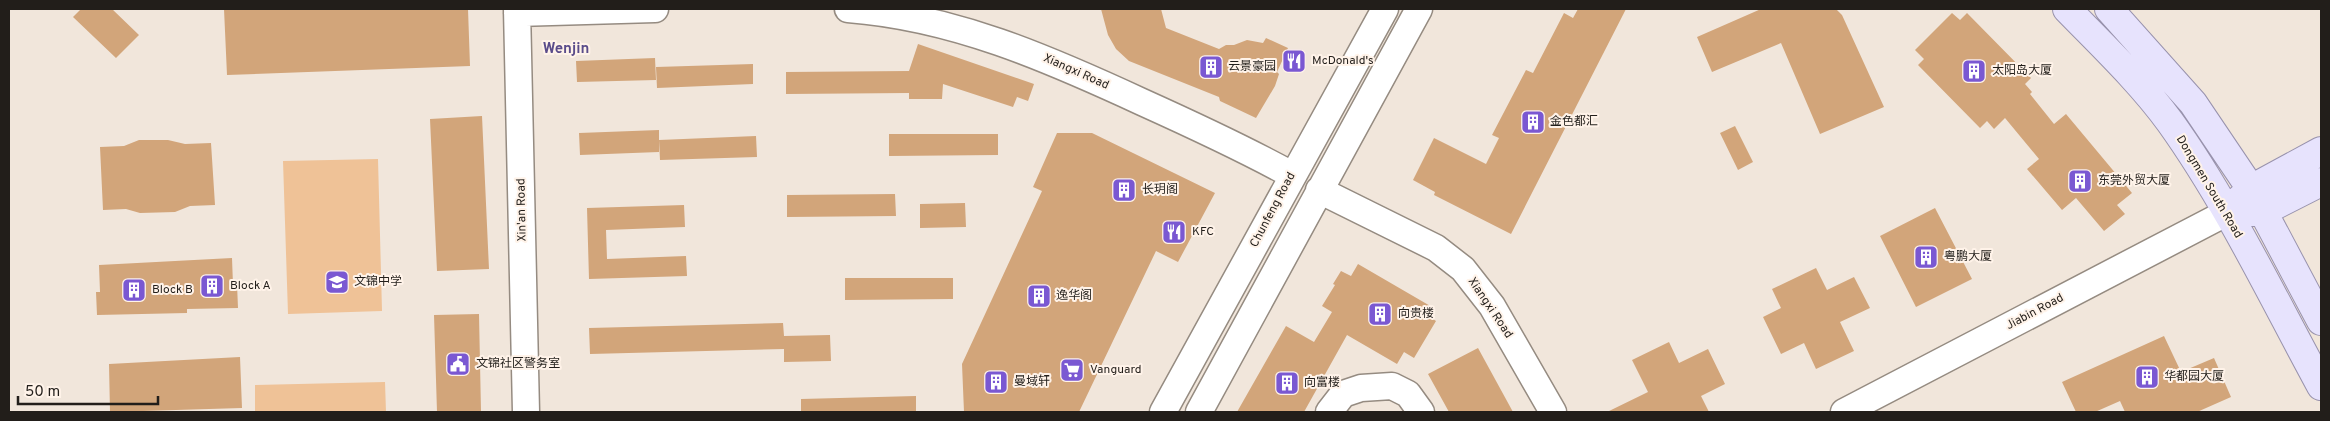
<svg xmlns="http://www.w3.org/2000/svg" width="2330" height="421" font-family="Overpass,'Noto Sans SC',sans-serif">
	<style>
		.green { fill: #efc297 }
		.building { fill: #d2a57a }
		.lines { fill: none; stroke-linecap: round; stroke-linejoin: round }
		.minor-casing { stroke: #958b81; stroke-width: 29 }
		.major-casing { stroke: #9892ac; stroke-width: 30 }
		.minor { stroke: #fff; stroke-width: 26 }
		.major { stroke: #e7e3fd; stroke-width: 28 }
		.labels { text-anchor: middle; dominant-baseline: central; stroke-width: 4; stroke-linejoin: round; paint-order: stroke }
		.poi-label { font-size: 12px; fill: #221e1a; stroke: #fff3e9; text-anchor: start }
		.street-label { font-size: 12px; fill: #221e1a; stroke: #fff3e9 }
		.quarter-label { font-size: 15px; font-weight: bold; fill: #5a4c8a; stroke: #fff3e9 }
	</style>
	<rect width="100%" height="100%" fill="#f1e6db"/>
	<path class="green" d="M378,159L382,311L288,314L283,161Z
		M385,382L386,412H255V385Z"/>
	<path class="building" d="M81,9H112L139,35L116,58L73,17Z
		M224,9H468L470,66L227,75Z
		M1101,9H1161L1166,28L1219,49L1226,45H1234L1247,40L1263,43L1266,38L1288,48L1277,72L1279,74L1275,86L1256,118L1220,101L1219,97L1129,61L1116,49L1108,35Z
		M1578,9H1626L1511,234L1434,195L1435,192L1413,180L1434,138L1486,164L1499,138L1492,135L1526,70L1533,73L1564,13L1573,18Z
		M1761,9H1836L1842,15L1884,107L1820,134L1781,43L1712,72L1697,37Z
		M1952,13L1960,20L1967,13L2031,78L2025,84L2032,92L2030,94L2054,124L2066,114L2132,193L2117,205L2125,214L2104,231L2076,198L2062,210L2027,169L2039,159L2005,118L1994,129L1987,121L1980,128L1918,65L1924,59L1915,50Z
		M918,44L1034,84L1028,101L1017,97L1013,107L943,84L942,99H909V93L786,94V72L909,71Z
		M655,58L656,80L577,82L576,61Z
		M753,64V84L657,88L656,67Z
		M482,116L489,269L437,271L430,119Z
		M1735,126L1753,162L1738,170L1720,133Z
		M659,130V152L580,155L579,133Z
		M1057,133H1092L1215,193L1178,262L1156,251L1079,412H964L962,364L1042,191L1033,187Z
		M889,134H998V155L889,156Z
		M756,136L757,157L660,160L659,140Z
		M139,140H168L185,144L211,143L215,205L190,206L175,212L140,213L126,209L103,210L100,147L124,146Z
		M895,194L896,216L787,217V195Z
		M965,203L966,227L920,228V204Z
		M684,205L685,227L606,230L607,259L686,256L687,276L589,279L587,208Z
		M1935,208L1972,279L1916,307L1880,236Z
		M232,258L233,285L237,284L238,308L187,309V313L97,315L96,292H100L99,265Z
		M1358,264L1432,307L1427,315L1436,321L1414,358L1404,352L1397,364L1347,335L1304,412H1237L1286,326L1314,342L1332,312L1322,306L1335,285L1333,284L1341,271L1351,276Z
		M1816,268L1827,290L1854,277L1870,308L1840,322L1854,351L1816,369L1804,343L1781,354L1763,317L1781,308L1772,289Z
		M845,278H953V299L845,300Z
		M479,314L481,412H437L434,315Z
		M783,323L784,336L830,335L831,361L784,362V349L590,354L589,328Z
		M2164,336L2181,372L2214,358L2231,397L2197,412H2125L2120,401L2095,412H2076L2062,382Z
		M1669,342L1679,363L1708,349L1725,384L1701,396L1709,412H1607L1648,392L1632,360Z
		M1478,348L1513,412H1449L1428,374Z
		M240,357L242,408L110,412L109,364Z
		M916,396V412H801V399Z"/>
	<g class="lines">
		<g class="minor-casing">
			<path id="minor" d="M517,9L526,412
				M848,9C953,17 1047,58 1142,102C1193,125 1243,148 1292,175
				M517,13L655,9
				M1319,190L1436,248L1463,269L1492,306L1553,412
				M1163,412L1385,9
				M1199,412L1419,9
				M1329,412L1343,394L1361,388L1392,386L1408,394L1421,412
				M1844,412L2226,213"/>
		</g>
		<g class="major-casing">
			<path id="major" d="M2067,9C2101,44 2141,82 2170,122C2228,203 2273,298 2321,386
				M2109,9L2193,103L2251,189L2321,321
				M2238,201L2251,189L2321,151
				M2245,212H2262L2321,182"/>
		</g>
		<use href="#minor" class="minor"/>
		<use href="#major" class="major"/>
	</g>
	<defs>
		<g id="restaurant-square" transform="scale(1.25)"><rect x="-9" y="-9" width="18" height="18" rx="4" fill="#7a58d2" stroke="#fff3e9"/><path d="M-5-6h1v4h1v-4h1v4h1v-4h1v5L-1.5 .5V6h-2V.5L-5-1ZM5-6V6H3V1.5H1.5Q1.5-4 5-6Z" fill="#fff"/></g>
		<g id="building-square" transform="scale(1.25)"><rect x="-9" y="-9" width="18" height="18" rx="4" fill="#7a58d2" stroke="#fff3e9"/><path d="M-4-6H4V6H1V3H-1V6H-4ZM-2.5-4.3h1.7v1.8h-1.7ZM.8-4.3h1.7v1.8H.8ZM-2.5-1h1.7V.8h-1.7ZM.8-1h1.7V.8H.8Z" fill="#fff"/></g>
		<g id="school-square" transform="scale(1.25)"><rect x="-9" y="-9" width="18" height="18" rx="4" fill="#7a58d2" stroke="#fff3e9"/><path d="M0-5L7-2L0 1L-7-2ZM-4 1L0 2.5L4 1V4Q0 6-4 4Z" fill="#fff"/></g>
		<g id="civic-square" transform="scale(1.25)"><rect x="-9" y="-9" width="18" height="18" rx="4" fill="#7a58d2" stroke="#fff3e9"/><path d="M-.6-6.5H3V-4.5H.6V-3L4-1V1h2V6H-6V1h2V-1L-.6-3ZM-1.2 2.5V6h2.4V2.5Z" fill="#fff"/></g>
		<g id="supermarket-square" transform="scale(1.25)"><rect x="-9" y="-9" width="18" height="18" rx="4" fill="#7a58d2" stroke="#fff3e9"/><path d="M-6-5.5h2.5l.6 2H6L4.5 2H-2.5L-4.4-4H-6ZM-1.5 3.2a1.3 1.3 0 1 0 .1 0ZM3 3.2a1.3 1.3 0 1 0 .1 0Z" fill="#fff"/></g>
	</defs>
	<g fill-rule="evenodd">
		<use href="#restaurant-square" x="1294" y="61"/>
		<use href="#building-square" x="1211" y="67"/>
		<use href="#building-square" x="1974" y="71"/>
		<use href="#building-square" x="1533" y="122"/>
		<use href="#building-square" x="2080" y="181"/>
		<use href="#building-square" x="1124" y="190"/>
		<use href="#restaurant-square" x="1174" y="232"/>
		<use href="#building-square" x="1926" y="257"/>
		<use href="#school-square" x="337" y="282"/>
		<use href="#building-square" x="212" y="286"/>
		<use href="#building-square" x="134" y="290"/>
		<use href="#building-square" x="1039" y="296"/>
		<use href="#building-square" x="1380" y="314"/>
		<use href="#civic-square" x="458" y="364"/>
		<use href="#supermarket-square" x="1072" y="370"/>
		<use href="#building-square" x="2147" y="377"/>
		<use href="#building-square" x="996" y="382"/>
		<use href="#building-square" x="1287" y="383"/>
	</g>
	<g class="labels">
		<g class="poi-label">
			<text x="1312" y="61">McDonald's</text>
			<text x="1228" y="67">云景豪园</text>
			<text x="1992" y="71">太阳岛大厦</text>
			<text x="1550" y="122">金色都汇</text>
			<text x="2098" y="181">东莞外贸大厦</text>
			<text x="1142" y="190">长玥阁</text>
			<text x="1192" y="232">KFC</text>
			<text x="1944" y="257">粤鹏大厦</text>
			<text x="354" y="282">文锦中学</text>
			<text x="230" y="286">Block A</text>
			<text x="152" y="290">Block B</text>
			<text x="1056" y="296">逸华阁</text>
			<text x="1398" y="314">向贵楼</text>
			<text x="476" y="364">文锦社区警务室</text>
			<text x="1090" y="370">Vanguard</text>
			<text x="2164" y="377">华都园大厦</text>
			<text x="1014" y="382">曼域轩</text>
			<text x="1304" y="383">向富楼</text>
		</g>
		<g class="street-label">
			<text transform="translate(1076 72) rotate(24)">Xiangxi Road</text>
			<text transform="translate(2209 187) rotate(59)">Dongmen South Road</text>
			<text transform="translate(522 210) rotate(-91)">Xin'an Road</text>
			<text transform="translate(1273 210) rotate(-62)">Chunfeng Road</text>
			<text transform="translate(1490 308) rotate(56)">Xiangxi Road</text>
			<text transform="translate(2035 312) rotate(-28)">Jiabin Road</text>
		</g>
		<g class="quarter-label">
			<text x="566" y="49">Wenjin</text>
		</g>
	</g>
	<rect width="2330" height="421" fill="none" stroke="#221e1a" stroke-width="20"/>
	<path d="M18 396v8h140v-8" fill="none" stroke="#221e1a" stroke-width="2.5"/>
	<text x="25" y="396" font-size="15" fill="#221e1a" stroke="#fff3e9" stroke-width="4" paint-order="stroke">50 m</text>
</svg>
